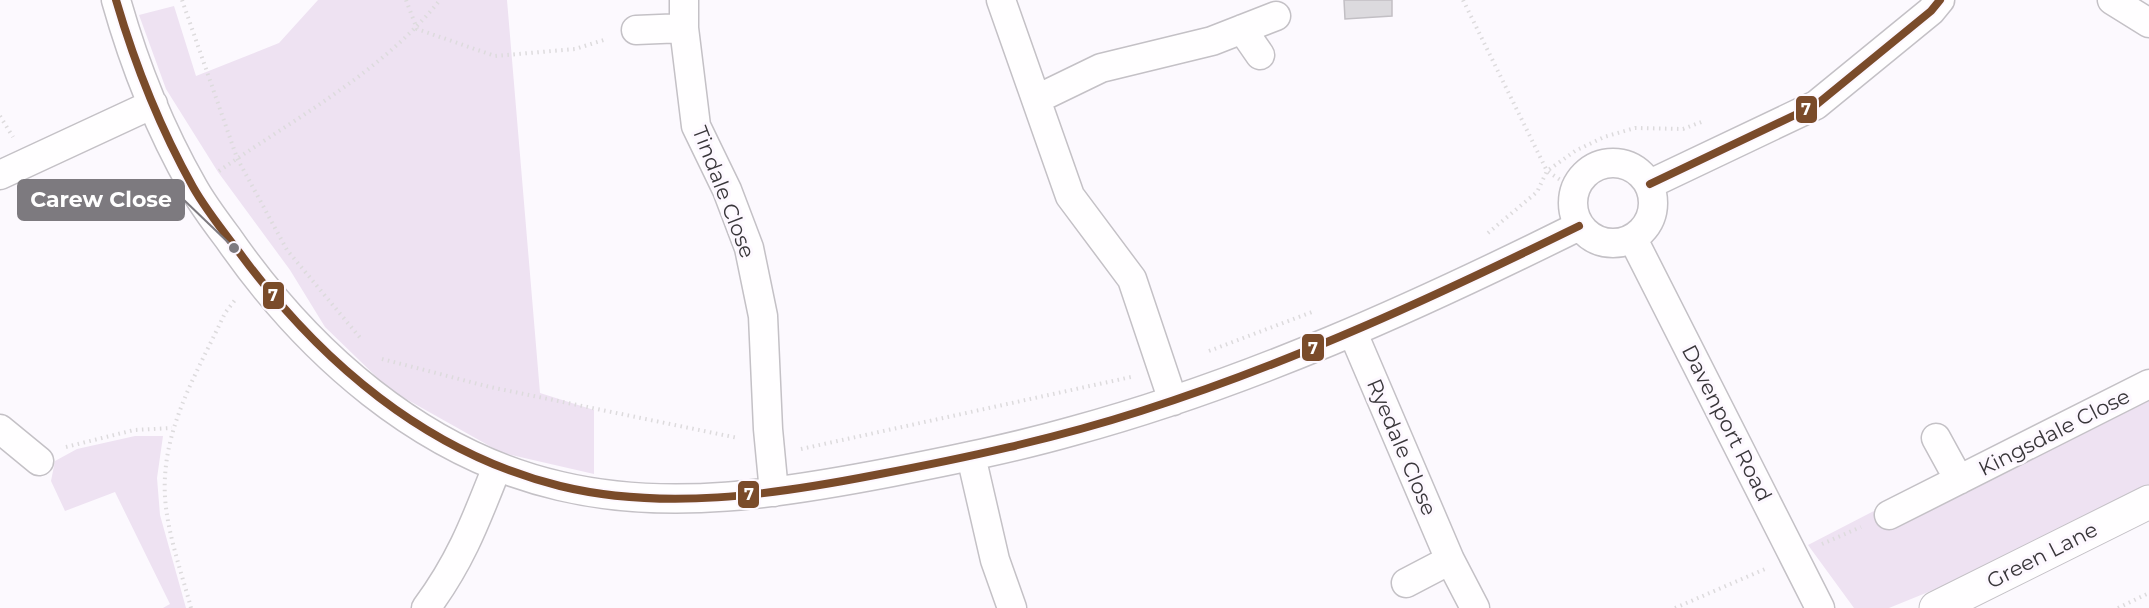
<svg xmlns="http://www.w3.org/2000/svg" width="2149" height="608" font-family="Montserrat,sans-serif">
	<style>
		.grass { fill: #eee2f2 }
		.building { fill: #dcdade; stroke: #c2bfc4; stroke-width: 1.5 }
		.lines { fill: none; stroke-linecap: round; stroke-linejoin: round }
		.minor-casing { stroke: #c4c1c6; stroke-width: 31 }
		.secondary-casing { stroke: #c4c1c6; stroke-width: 35 }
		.path { stroke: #dddbdd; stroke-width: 4; stroke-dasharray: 1.5 4.5; stroke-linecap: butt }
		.minor { stroke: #fffeff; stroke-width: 28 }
		.secondary { stroke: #fffeff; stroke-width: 33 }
		.bus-1-casing { stroke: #fdf8ff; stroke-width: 12 }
		.bus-1 { stroke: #7a4b2a; stroke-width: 8 }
		.labels { text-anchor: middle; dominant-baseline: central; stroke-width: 6; stroke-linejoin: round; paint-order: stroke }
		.street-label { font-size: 21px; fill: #39363a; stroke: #fdf8ff }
		.leader { fill: none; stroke: #7d7a7f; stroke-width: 2 }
		.callout-dot { fill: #7d7a7f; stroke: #fdf8ff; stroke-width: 2 }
		.callout { fill: #7d7a7f; stroke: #7d7a7f; stroke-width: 2 }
		.callout-label { font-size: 22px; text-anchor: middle; font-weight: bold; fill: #fff }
		.line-badge { stroke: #fdf8ff; stroke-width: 2 }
		.badge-label { font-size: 16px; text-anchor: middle; font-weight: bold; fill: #fff }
	</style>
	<rect width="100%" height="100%" fill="#fcf9fe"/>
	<path class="grass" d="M318,0H507L540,393L594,410V474L502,453L390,390L325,327L290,270L218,172L166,89L139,15L174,6L196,76L279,43Z
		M2149,369V502L1889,608H1854L1808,545Z
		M135,436H163L157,478L160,515L186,608H163L170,604L115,492L65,511L51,481L55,461L77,449Z"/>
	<path class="building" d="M1344,0H1392V16L1345,19Z"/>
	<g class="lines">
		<g class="minor-casing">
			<path id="minor" d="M116,0C134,64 160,129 193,187C203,205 216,222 228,238C307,352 421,454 560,486C670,512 783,493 892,472C953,460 1013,448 1073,431C1249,383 1416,307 1579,226
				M684,0V28L696,126L727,190L749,248L763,316L768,429L774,492
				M1001,0L1070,196L1132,279L1173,401
				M2112,0L2149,23
				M1242,29L1260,55
				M636,30L684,28
				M1037,99L1101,68L1212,41L1276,16
				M1573 203a40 40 0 1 1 80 0a40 40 0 1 1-80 0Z
				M0,175L153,104
				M1650,184L1816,105L1931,11L1940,0
				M1633,239L1820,608
				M1353,333L1450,560L1475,608
				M0,429L39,461
				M1936,438L1959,480
				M971,456L995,560L1012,608
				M1889,515L2149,384
				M1406,583L1450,560
				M426,608C461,561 476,520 497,467"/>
		</g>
		<g class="secondary-casing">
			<path id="secondary" d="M1936,608L2149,502"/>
		</g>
		<path class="path" d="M182,0L237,158L287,250L362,340
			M406,0L417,29L495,56L575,49L607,39
			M1463,0L1547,171L1574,189
			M0,116L13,137
			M219,171C295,118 381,73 440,0
			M1488,233L1537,192L1547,171L1575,151L1604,137L1635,128L1683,129L1704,121
			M1209,351L1312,312
			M382,359L490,387L738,438
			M66,447L134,430L172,428
			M801,449L1131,377
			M1822,544L1861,527
			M191,608C180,566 162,520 165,477C168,418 201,365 225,313L235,300
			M1675,608L1765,569
			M2118,608L2149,593"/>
		<use href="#minor" class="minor"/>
		<use href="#secondary" class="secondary"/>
		<g class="bus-1-casing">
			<path id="bus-1" d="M116,0C135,65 160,128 193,187C206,210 223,231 239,252C319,361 426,453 560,486C663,511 772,495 875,475C965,458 1054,439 1141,411C1292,363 1436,296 1579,226
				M1650,184L1816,105L1931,11L1940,0"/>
		</g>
		<use href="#bus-1" class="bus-1"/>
	</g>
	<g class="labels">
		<g class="street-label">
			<text transform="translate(724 192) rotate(69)">Tindale Close</text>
			<text transform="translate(1727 423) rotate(63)">Davenport Road</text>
			<text transform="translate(2054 432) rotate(-27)">Kingsdale Close</text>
			<text transform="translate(1402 447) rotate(67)">Ryedale Close</text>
			<text transform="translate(2042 555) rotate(-27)">Green Lane</text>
		</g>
	</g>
	<path class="leader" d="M234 248L184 200"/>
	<circle class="callout-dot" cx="234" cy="248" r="6"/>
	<rect class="callout" x="18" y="180" width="166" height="40" rx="6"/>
	<g class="callout-label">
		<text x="101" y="207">Carew Close</text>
	</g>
	<g class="line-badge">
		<rect x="1795" y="95" width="23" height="29" rx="6" fill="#7a4b2a"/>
		<rect x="262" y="281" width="23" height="29" rx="6" fill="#7a4b2a"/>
		<rect x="1301" y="333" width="24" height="29" rx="6" fill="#7a4b2a"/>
		<rect x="737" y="480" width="23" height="29" rx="6" fill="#7a4b2a"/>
	</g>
	<g class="badge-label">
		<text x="1806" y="115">7</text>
		<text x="273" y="301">7</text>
		<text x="1313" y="354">7</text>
		<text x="749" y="500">7</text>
	</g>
</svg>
